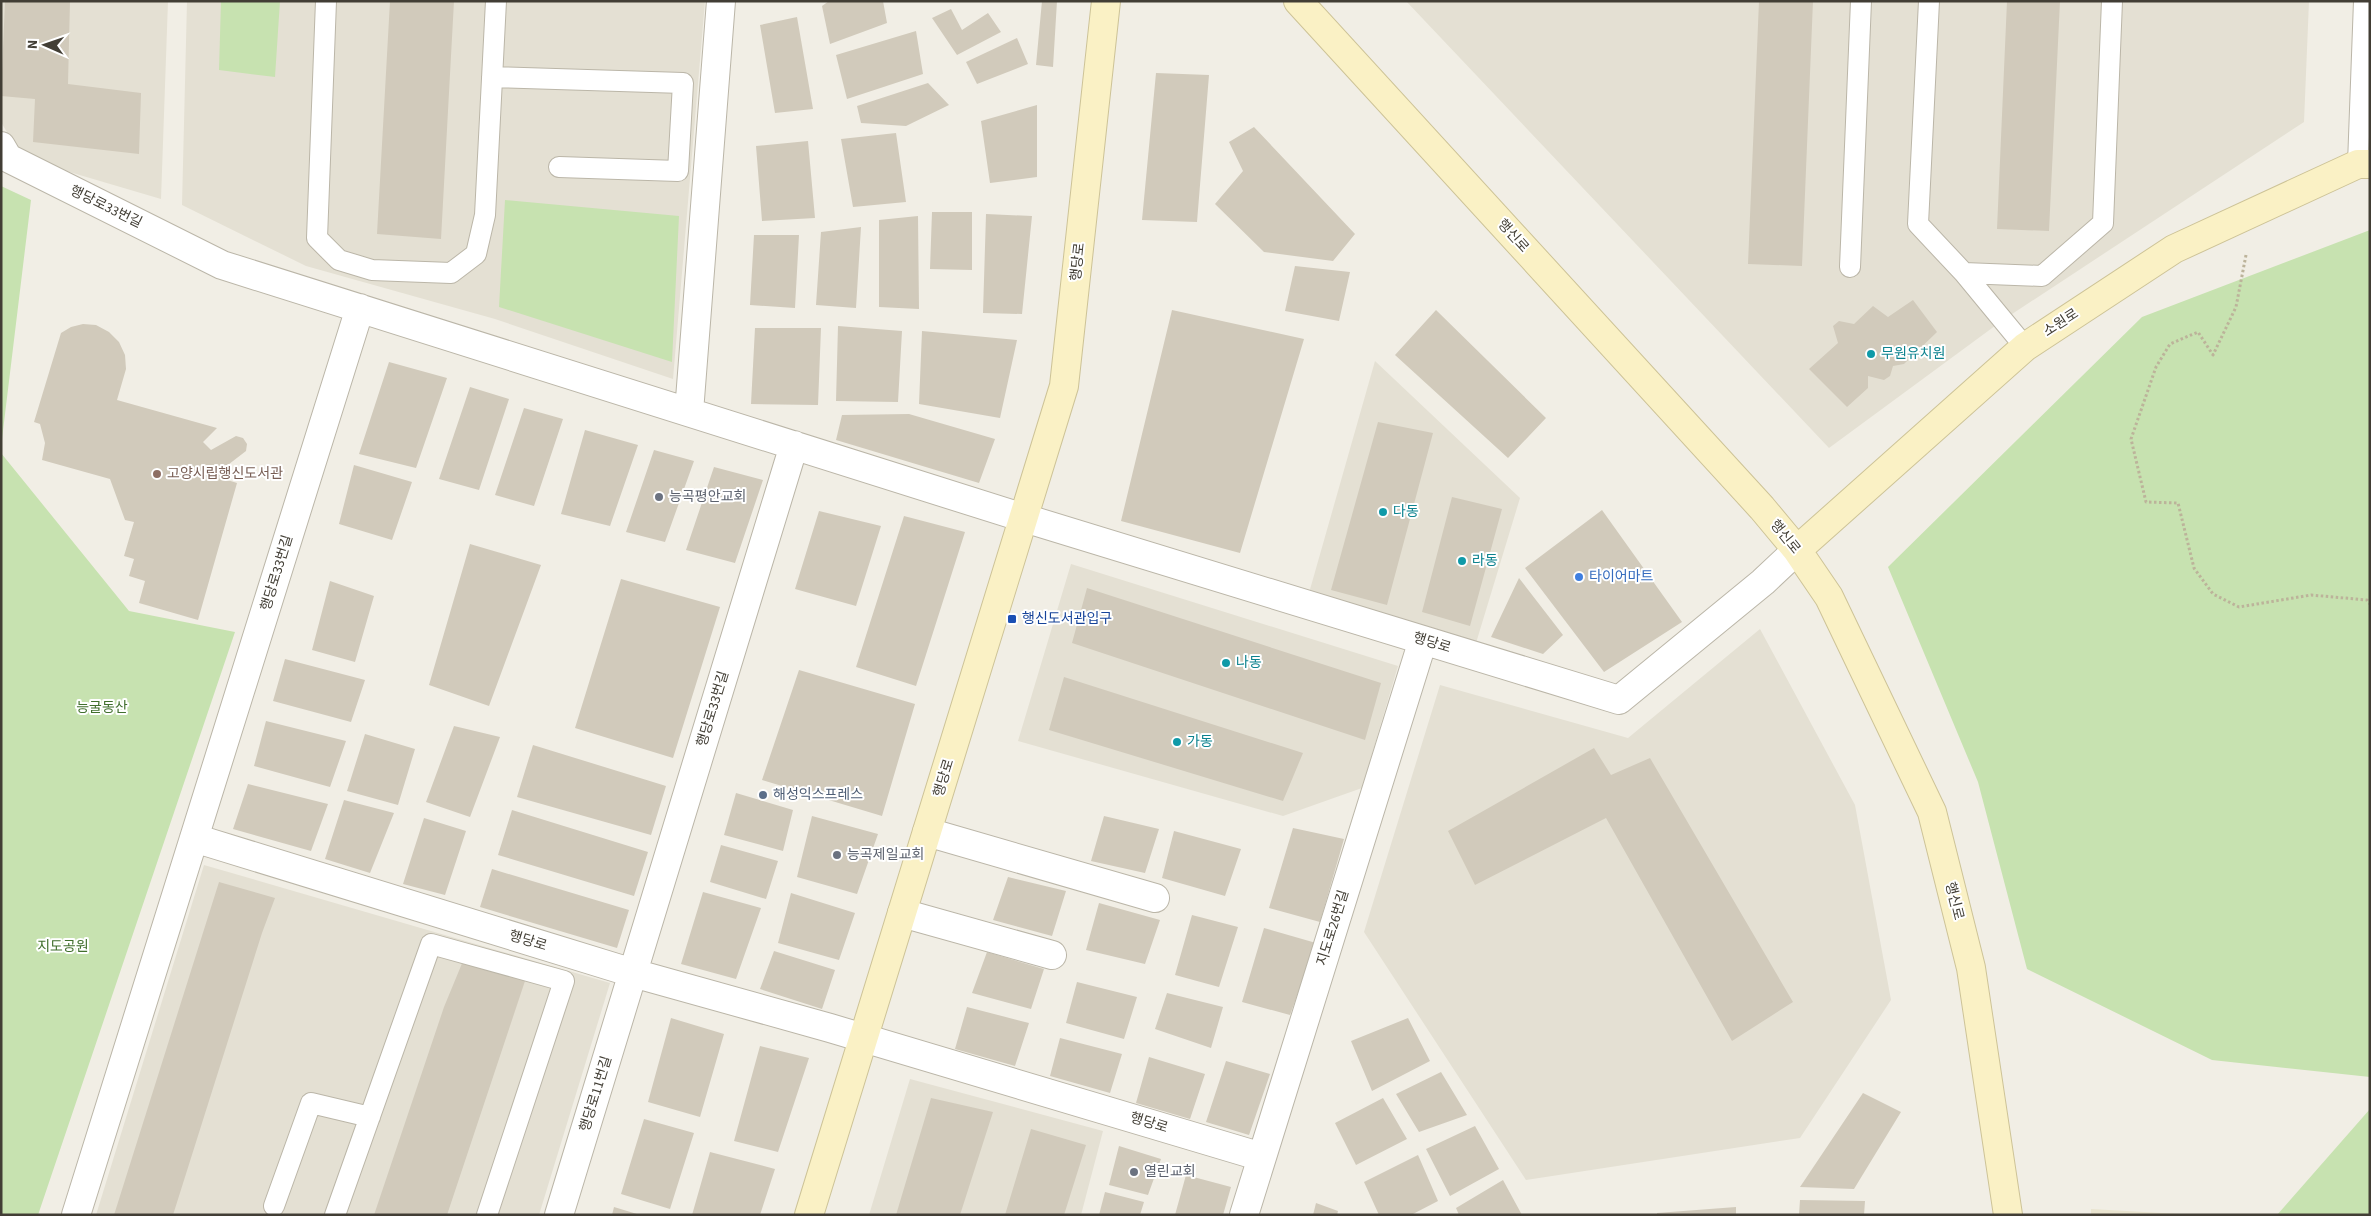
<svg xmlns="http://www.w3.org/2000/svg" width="2371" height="1216" font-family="'Source Sans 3','Noto Sans KR',sans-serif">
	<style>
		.residential { fill: #e4e0d3 }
		.education { fill: #e9e4cf }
		.green { fill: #c7e2b0 }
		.building { fill: #d1cabb }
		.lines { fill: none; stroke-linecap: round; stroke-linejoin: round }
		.lane-casing { stroke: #bbb6a8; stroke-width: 22 }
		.street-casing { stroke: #bbb6a8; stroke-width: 30 }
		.secondary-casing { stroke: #cdc397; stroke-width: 30 }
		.path { stroke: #bcb39a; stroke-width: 3; stroke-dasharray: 2.5 2.5; stroke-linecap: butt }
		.lane { stroke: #fff; stroke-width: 20 }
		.street { stroke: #fff; stroke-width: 28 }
		.secondary { stroke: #faf1c5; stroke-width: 28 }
		.culture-dot { fill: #0f9aa8; stroke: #fff; stroke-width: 2 }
		.education-dot { fill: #8d6e63; stroke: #fff; stroke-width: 2 }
		.worship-dot { fill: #6b7280; stroke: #fff; stroke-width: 2 }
		.shop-dot { fill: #3f7fe0; stroke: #fff; stroke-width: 2 }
		.transit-dot { fill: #1a4fb4; stroke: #fff; stroke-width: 2 }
		.service-dot { fill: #5c6f8a; stroke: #fff; stroke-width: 2 }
		.labels { text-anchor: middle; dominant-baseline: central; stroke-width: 4; stroke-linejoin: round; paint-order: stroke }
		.street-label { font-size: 14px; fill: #423e35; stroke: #fff }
		.culture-label { font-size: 14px; fill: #0d838f; stroke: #fff; text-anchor: start }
		.education-label { font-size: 14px; fill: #785e54; stroke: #fff; text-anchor: start }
		.worship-label { font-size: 14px; fill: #5b616d; stroke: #fff; text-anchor: start }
		.shop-label { font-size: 14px; fill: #366cbe; stroke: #fff; text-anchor: start }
		.transit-label { font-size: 14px; fill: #164399; stroke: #fff; text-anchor: start }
		.park-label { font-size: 14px; fill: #416f2d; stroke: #fff }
		.service-label { font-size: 14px; fill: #4e5e75; stroke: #fff; text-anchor: start }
	</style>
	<rect width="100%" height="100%" fill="#f1eee5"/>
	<path class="residential" d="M1,1H168L161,199L22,158L1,122Z
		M187,1H705L673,379L495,319L306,266L182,205Z
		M1406,1H2309L2304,122L2003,320L1829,448Z
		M1375,361L1520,498L1476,643L1309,593Z
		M1071,564L1398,666L1362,788L1283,816L1018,741Z
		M1760,629L1855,805L1891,1000L1800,1138L1526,1180L1364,932L1440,685L1628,738Z
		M204,865L610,983L539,1215H96Z
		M910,1079L1103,1131L1081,1215H869Z"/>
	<path class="education" d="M2091,1209L2197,1215H2091Z"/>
	<path class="green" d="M221,1H280L275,77L219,70Z
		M1,186L31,200L1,447Z
		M505,200L679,216L672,362L499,307Z
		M2370,230V1077L2212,1060L2027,969L1978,782L1888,567L2142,317Z
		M1,453L129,611L235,632L38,1215H1Z
		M2370,1109V1215H2277Z"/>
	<path class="building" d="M5,1H70L68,84L141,93L139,154L33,142L35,99L1,96Z
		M390,1H454L441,239L377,234Z
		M829,1H883L887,23L830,44L822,6Z
		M1042,1H1057L1053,67L1036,65Z
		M1759,1H1813L1802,266L1748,264Z
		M2007,1H2060L2049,231L1997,229Z
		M951,9L962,30L988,13L1001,32L957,55L932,18Z
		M797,17L813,109L775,113L760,25Z
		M916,31L923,74L847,99L836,55Z
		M1017,38L1028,64L977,84L966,62Z
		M1156,73L1209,75L1197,222L1142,220Z
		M928,83L949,105L906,126L861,123L857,106Z
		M1037,105V177L990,183L981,121Z
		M1254,127L1355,234L1333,261L1264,252L1215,204L1243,171L1229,142Z
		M896,133L906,202L853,207L841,139Z
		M808,141L815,218L762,221L756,146Z
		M932,212H972V270L930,269Z
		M986,214L1032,216L1022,314L983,313Z
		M918,216L919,309L879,307V220Z
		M861,227L856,308L816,305L821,232Z
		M754,235H799L795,308L750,305Z
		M1295,266L1350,272L1339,321L1285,311Z
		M1913,300L1937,332L1904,364L1893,366L1890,376L1884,380L1868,376V388L1847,407L1809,369L1838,343L1833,326L1839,321L1854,324L1873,306L1888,317Z
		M1172,310L1304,339L1240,553L1121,521Z
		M1436,310L1546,418L1508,458L1395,355Z
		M83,324L96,325L109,332L119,342L125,355L126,369L117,400L217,428L203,442L211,450L236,436L243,438L247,444L246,451L220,471L221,478L237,483L198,620L139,603L145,581L129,576L134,559L124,556L134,522L125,520L110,479L42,460L45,443L40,424L34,422L61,333L71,327Z
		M838,326L902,331L898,402L836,401Z
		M755,328H821L818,405L751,404Z
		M922,331L1017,340L1000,418L919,404Z
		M389,362L447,378L416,468L359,454Z
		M470,387L509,399L479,490L439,479Z
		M524,408L563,419L534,506L495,495Z
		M909,414L995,439L979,483L836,440L842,415Z
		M1378,422L1433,433L1387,605L1331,590Z
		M585,430L638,445L610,526L561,514Z
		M654,450L694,461L665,542L626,532Z
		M354,465L412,482L392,540L339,524Z
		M714,467L763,480L735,563L686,550Z
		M1452,497L1502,509L1470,626L1422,612Z
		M1602,510L1682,622L1604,672L1525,568Z
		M819,511L881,526L856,606L795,589Z
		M904,516L965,532L916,686L856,667Z
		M470,544L541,565L489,706L429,685Z
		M1519,578L1563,635L1543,654L1491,637Z
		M621,579L720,607L673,758L575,728Z
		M330,581L374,596L355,662L312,650Z
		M1087,588L1381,683L1365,740L1072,643Z
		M285,659L365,680L351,722L273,701Z
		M799,670L915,704L882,816L762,780Z
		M1064,677L1303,753L1283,801L1049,730Z
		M266,721L346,741L330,787L254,766Z
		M454,726L500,737L470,817L426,802Z
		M365,734L415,749L398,805L347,791Z
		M533,745L666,786L651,835L517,797Z
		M1594,748L1611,775L1650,758L1793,1002L1732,1041L1606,818L1475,885L1448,831Z
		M248,784L328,804L311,851L233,829Z
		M736,793L793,810L783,851L724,835Z
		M344,800L394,813L370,873L325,859Z
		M512,810L648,852L634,896L498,855Z
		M812,816L878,834L857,894L797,877Z
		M1104,816L1159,829L1145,873L1091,861Z
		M424,818L466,831L445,895L403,884Z
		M1293,828L1344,839L1320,922L1269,908Z
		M1174,831L1241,849L1225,896L1162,878Z
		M721,845L778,861L766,899L710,882Z
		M492,869L629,910L617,948L480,907Z
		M1008,877L1066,891L1052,936L993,920Z
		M219,882L275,898L262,933L173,1215H114Z
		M703,892L761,908L736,979L681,964Z
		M791,893L855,913L839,960L778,943Z
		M1099,903L1160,920L1145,964L1086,950Z
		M1192,915L1238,927L1219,987L1175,975Z
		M1264,928L1316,943L1290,1015L1242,1002Z
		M774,951L835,970L822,1009L760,989Z
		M987,952L1044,969L1031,1009L972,993Z
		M463,961L526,978L447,1215H374L444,1007Z
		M1077,982L1137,997L1124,1039L1066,1023Z
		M1167,993L1223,1007L1211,1048L1155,1029Z
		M967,1007L1029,1023L1015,1066L955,1049Z
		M671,1018L724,1034L700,1117L648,1102Z
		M1408,1018L1430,1061L1372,1091L1351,1041Z
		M1060,1038L1122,1054L1110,1093L1050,1076Z
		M760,1046L809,1058L778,1152L734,1141Z
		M1149,1057L1205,1074L1190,1119L1136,1103Z
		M1226,1061L1270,1074L1249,1135L1206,1122Z
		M1441,1072L1467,1115L1419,1132L1396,1094Z
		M1863,1093L1901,1112L1854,1189L1800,1187Z
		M931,1098L993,1112L960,1215H896Z
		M1383,1098L1407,1139L1356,1165L1335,1123Z
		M644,1119L694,1133L670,1209L621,1194Z
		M1475,1126L1499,1169L1450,1196L1426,1149Z
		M1031,1129L1086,1145L1064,1215H1005Z
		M1119,1146L1161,1159L1148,1195L1109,1185Z
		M710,1152L775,1169L760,1215H692Z
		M1418,1155L1438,1201L1411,1215H1379L1364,1182Z
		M1186,1175L1231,1187L1223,1215H1175Z
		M1503,1180L1522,1215H1459L1456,1208Z
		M1105,1192L1144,1202L1140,1215H1099Z
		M1800,1200L1865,1201L1864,1215H1799Z
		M1316,1203L1338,1211L1337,1215H1313Z
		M614,1207L637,1214V1215H612Z
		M1736,1207V1215H1657V1213Z"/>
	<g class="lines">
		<g class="lane-casing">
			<path id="lane" d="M326,1L317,238L339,260L372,270L451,273L476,254L485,215L496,1
				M1929,1L1918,224L1964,273L2025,347
				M492,77L683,83L678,171L559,167
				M2358,164L2364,1
				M1850,267L1861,1
				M1964,273L2042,276L2103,223L2112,1
				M274,1206L311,1103L370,1117
				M335,1215L431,944L564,981L487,1215"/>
		</g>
		<g class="street-casing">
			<path id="street" d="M1,146L8,158L222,265L1024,518L1619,700L1763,582L1797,550
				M689,412L721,1
				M927,832L1155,898
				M194,838L633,973L830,1028L1262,1157
				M902,913L1052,955
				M76,1215L360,308
				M559,1215L794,445
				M1244,1215L1423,640"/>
		</g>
		<g class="secondary-casing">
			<path id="secondary" d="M1298,1L1762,508L1797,550L1829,597L1932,812L1971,968L2008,1215
				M1797,550L2025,347L2174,249L2358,164H2370
				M809,1215L1064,386L1106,1"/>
		</g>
		<path class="path" d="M2246,255L2236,307L2213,355L2198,332L2170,344L2156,367L2131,439L2146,502L2178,503L2194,568L2213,594L2239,607L2311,595L2367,600L2370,604"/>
		<use href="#lane" class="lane"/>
		<use href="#street" class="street"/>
		<use href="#secondary" class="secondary"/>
	</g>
	<g class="culture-dot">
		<circle cx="1871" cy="354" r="5"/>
		<circle cx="1383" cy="512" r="5"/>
		<circle cx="1462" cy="561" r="5"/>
		<circle cx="1226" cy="663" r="5"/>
		<circle cx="1177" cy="742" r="5"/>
	</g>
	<circle class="education-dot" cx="157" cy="474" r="5"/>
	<g class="worship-dot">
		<circle cx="659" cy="497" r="5"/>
		<circle cx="837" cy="855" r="5"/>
		<circle cx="1134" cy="1172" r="5"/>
	</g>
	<circle class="shop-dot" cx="1579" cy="577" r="5"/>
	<rect class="transit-dot" x="1007" y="614" width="10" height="10" rx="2.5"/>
	<circle class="service-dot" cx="763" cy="795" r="5"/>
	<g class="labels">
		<g class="street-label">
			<text transform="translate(106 207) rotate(26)">행당로33번길</text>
			<text transform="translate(1513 236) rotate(48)">행신로</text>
			<text transform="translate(1078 262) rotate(-84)">행당로</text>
			<text transform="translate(2061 323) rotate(-33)">소원로</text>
			<text transform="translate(1785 537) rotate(51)">행신로</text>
			<text transform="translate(277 573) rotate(-73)">행당로33번길</text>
			<text transform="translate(1432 643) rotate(17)">행당로</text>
			<text transform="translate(713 709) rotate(-73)">행당로33번길</text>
			<text transform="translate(944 778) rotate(-73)">행당로</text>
			<text transform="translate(1954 901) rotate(76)">행신로</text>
			<text transform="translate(1333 928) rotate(-73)">지도로26번길</text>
			<text transform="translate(528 941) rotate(17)">행당로</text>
			<text transform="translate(596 1094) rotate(-73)">행당로11번길</text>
			<text transform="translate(1149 1123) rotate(17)">행당로</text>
		</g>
		<g class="culture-label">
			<text x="1881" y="354">무원유치원</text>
			<text x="1393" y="512">다동</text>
			<text x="1472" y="561">라동</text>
			<text x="1236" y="663">나동</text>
			<text x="1187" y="742">가동</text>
		</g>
		<g class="education-label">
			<text x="167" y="474">고양시립행신도서관</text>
		</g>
		<g class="worship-label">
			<text x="669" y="497">능곡평안교회</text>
			<text x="847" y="855">능곡제일교회</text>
			<text x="1144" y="1172">열린교회</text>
		</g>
		<g class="shop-label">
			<text x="1589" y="577">타이어마트</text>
		</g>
		<g class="transit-label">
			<text x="1022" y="619">행신도서관입구</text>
		</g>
		<g class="park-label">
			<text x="102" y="708">능굴동산</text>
			<text x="63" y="947">지도공원</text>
		</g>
		<g class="service-label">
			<text x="773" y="795">해성익스프레스</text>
		</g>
	</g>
	<rect width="2371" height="1216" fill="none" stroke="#423e35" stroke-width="5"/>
	<g transform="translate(45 45) rotate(272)" stroke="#ffffff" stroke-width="4" paint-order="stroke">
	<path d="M0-4L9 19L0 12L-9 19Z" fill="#423e35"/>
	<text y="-8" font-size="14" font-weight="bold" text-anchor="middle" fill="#423e35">N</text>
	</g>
</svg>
